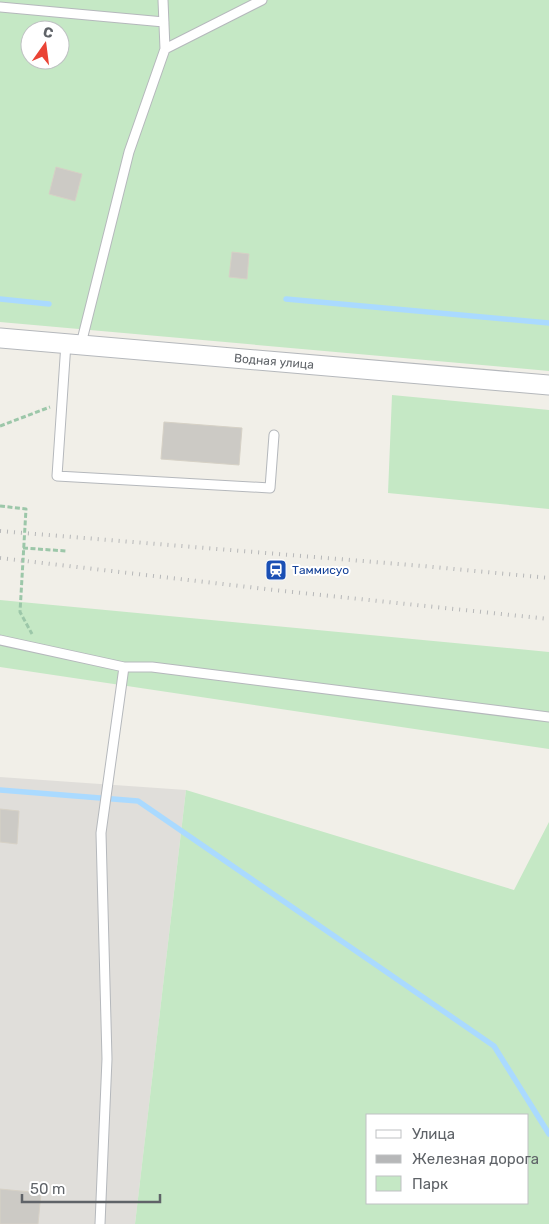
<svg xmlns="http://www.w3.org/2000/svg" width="549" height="1224" font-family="Rubik,sans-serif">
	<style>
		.industrial { fill: #e0deda }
		.green { fill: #c5e8c5; fill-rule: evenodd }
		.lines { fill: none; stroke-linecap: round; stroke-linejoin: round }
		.stream { stroke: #aadaff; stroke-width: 5.5 }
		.building { fill: #cccac5; stroke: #d6d1c6 }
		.lane-casing { stroke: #b5b8bc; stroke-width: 11 }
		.street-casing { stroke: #b5b8bc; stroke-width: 21 }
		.path { stroke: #9cc7a9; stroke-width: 3; stroke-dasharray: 5 2.5; stroke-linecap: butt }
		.lane { stroke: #fff; stroke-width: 9 }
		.street { stroke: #fff; stroke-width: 19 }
		.rail { stroke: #b6b7b8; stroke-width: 4; stroke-dasharray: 1 6; stroke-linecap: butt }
		.labels { text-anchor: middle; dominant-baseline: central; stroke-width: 4; stroke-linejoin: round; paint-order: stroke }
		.street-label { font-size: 12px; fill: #5f6368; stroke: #fff }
		.transit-label { font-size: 12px; fill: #164399; stroke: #fff; text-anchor: start }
	</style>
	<rect width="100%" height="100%" fill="#f1efe8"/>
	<path class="industrial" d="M0,777L186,790L135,1224H0Z"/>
	<path class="green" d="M0,0H549V371L0,322ZM30,30H60V60H30Z
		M392,395L549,410V509L388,493Z
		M0,600L549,652V749L0,667Z
		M186,790L514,890L549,822V1224H135ZM368,1115H528V1203H368Z"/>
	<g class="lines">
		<path class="stream" d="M0,299L49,304
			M286,299L549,323
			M0,790L138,801L494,1046L549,1134"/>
	</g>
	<path class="building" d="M56,167L82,174L75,201L49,194Z
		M232,252L249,254L247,279L229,277Z
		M164,422L242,428L239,465L161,459Z
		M0,809L19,811L17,844L0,842Z
		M0,1189L41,1193L38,1224H0Z"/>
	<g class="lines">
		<g class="lane-casing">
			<path id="lane" d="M0,7L164,22
				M165,49L262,0
				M66,343L57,476L270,488L274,435
				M81,344L129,152L165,49L163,0
				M0,640L124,667H152L549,717
				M100,1224L107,1059L101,833L124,667"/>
		</g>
		<g class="street-casing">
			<g id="street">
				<path id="s1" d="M0,338L549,385"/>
			</g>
		</g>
		<path class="path" d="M0,426L50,407
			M0,506L26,509L20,612L32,634
			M23,548L66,551"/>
		<use href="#lane" class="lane"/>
		<use href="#street" class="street"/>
		<path class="rail" d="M0,531L423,566L549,578
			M0,558L274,590L549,619"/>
	</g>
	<defs>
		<g id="station-square" transform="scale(1.125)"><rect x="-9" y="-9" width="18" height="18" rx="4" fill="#1a4fb4" stroke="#fff"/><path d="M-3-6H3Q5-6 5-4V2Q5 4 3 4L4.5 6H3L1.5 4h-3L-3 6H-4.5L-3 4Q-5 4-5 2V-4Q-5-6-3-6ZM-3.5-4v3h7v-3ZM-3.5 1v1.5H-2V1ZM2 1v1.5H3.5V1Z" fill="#fff"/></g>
	</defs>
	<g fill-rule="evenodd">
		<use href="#station-square" x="276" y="570"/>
	</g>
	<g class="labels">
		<g class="street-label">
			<text stroke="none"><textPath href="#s1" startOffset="275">Водная улица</textPath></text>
		</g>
		<g class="transit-label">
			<text x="292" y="570">Таммисуо</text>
		</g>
	</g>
	<rect x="366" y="1114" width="162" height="90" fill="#ffffff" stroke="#bfc1c3"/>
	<rect x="376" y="1130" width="25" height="8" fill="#ffffff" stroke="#bfc1c3"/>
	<text x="412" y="1139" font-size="15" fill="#5f6368">Улица</text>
	<rect x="376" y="1155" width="25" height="8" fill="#b6b7b8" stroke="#bfc1c3"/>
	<text x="412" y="1164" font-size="15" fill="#5f6368">Железная дорога</text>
	<rect x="376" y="1176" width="25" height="15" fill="#c5e8c5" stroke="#bfc1c3"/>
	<text x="412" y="1189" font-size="15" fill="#5f6368">Парк</text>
	<g transform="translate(45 45) rotate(14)"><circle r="24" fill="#ffffff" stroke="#bfc1c3"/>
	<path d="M0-4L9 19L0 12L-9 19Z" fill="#ea4335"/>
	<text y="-8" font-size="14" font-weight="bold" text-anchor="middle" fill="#5f6368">С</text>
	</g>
	<path d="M22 1194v8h138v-8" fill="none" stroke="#5f6368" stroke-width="2.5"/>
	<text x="30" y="1194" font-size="15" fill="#5f6368" stroke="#ffffff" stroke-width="4" paint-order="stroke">50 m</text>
</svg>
